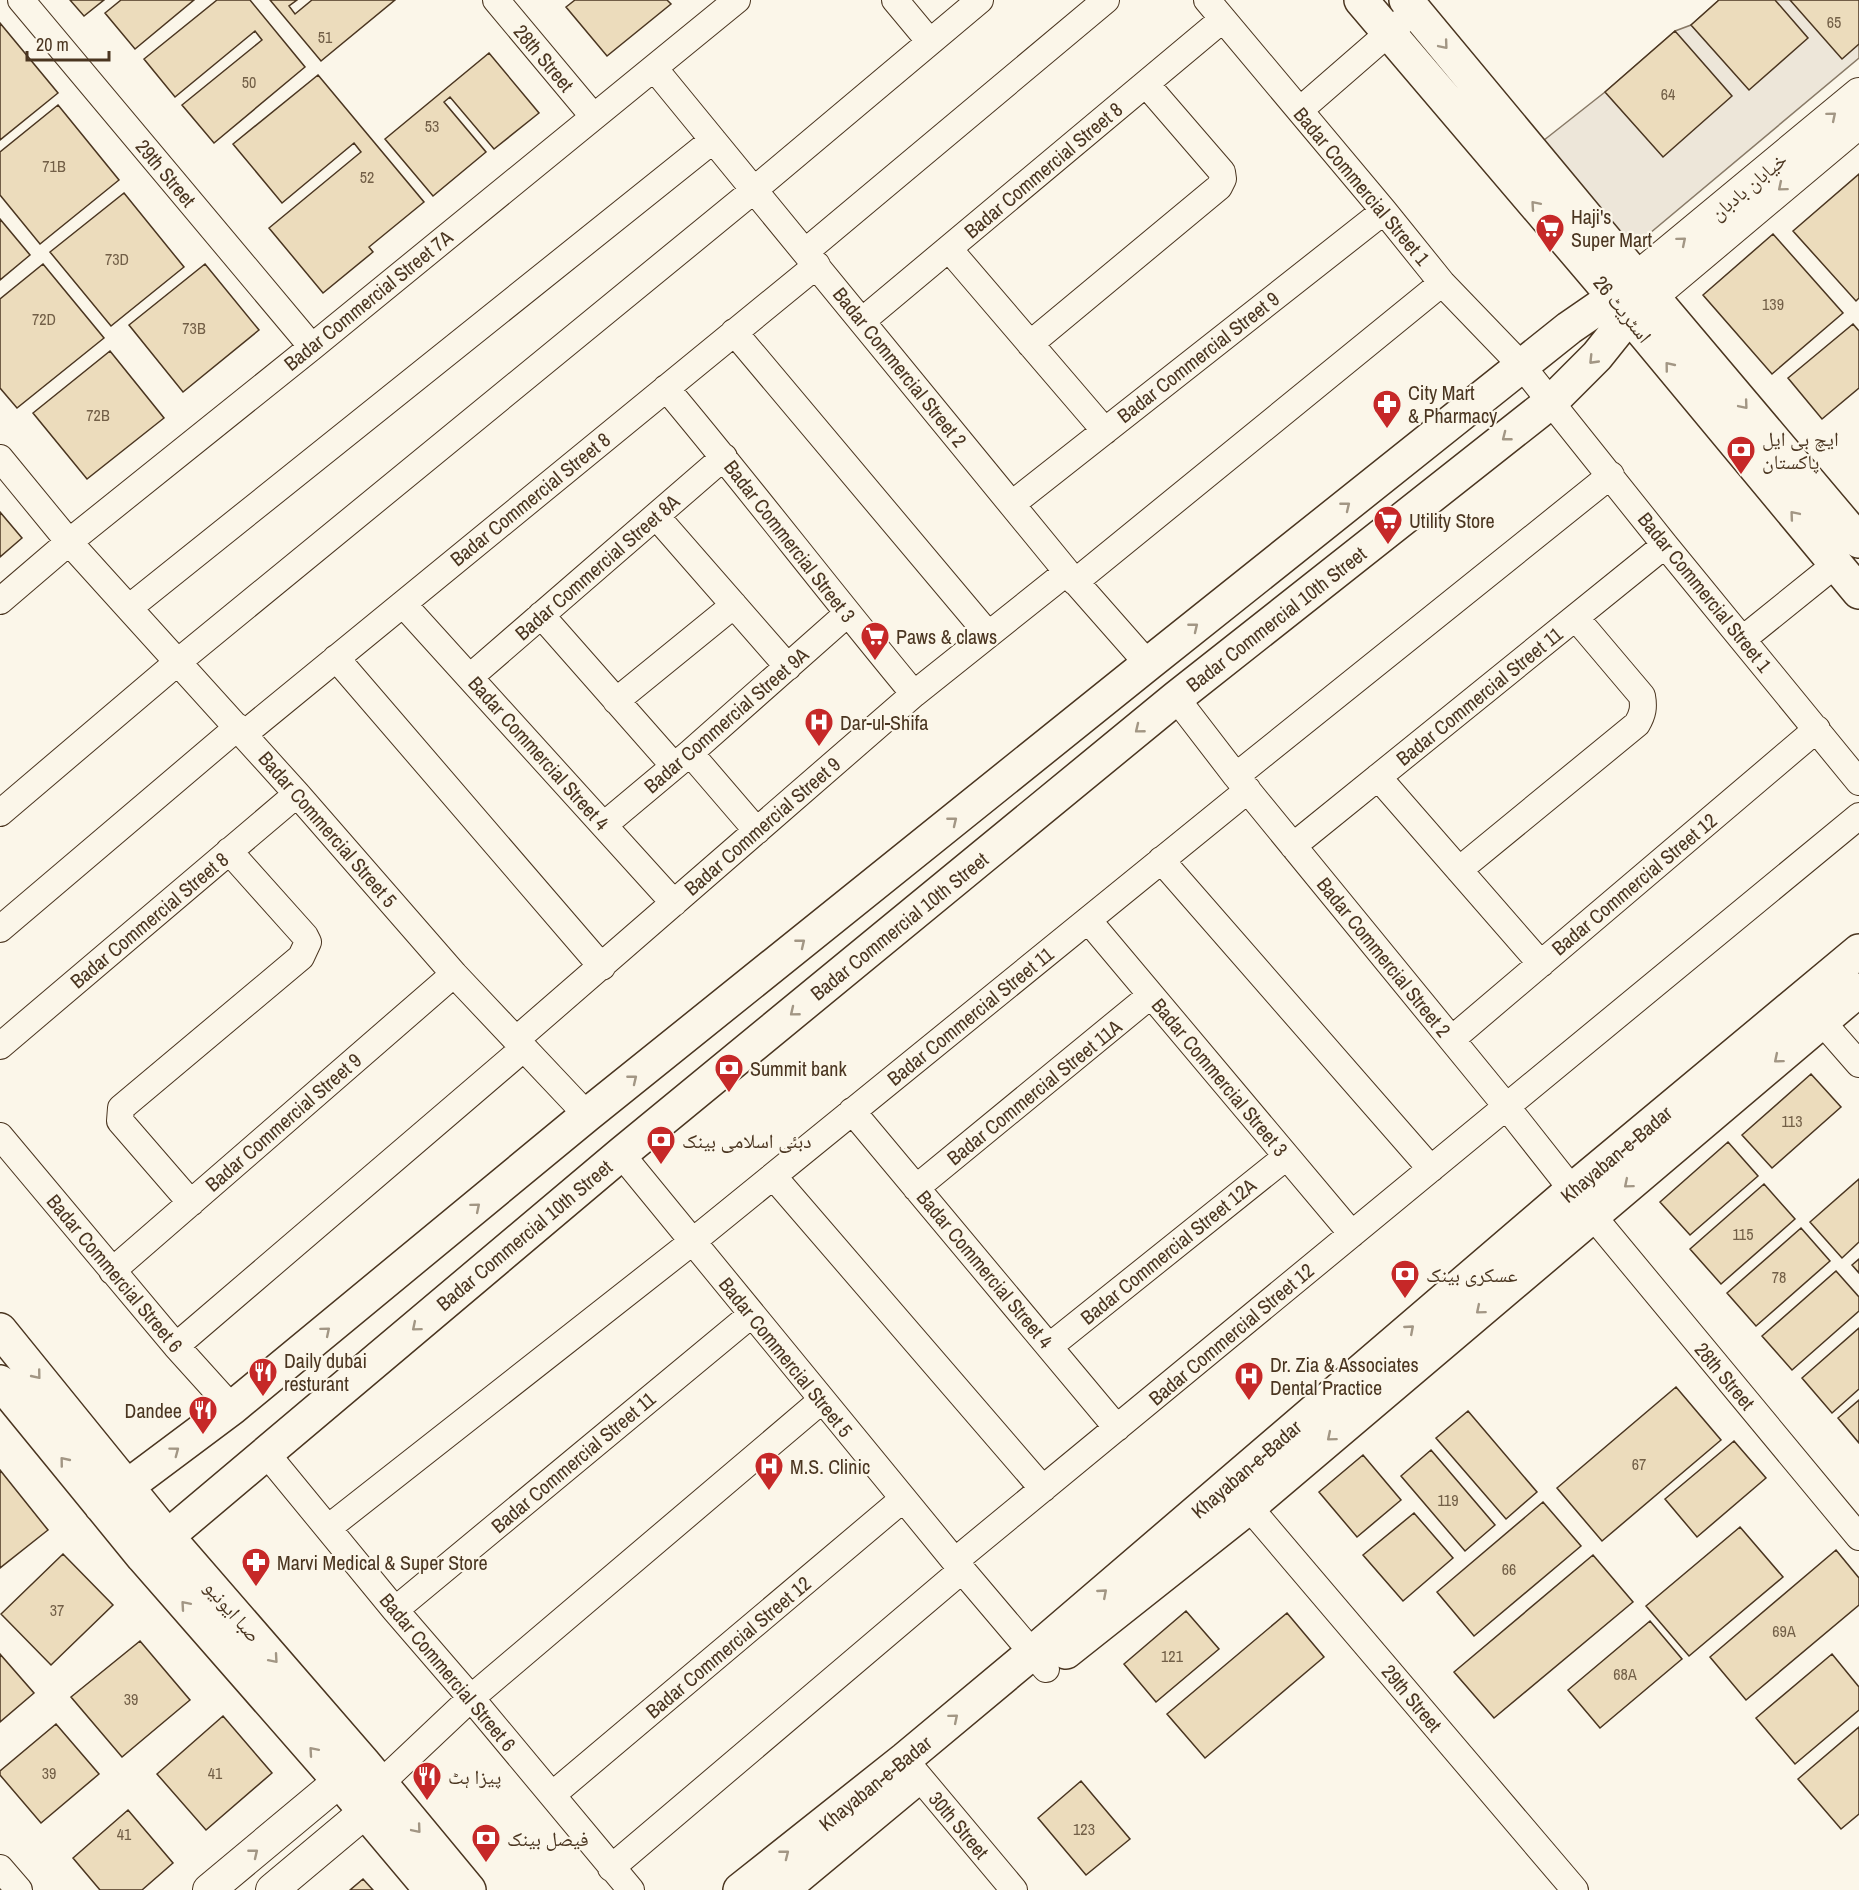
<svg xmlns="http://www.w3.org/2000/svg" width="1859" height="1890" font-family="'Archivo Narrow','Noto Naskh Arabic',sans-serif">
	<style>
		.green { fill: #ede6d9; stroke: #887966; stroke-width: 1.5 }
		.building { fill: #ecdcbc; stroke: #4a3520; stroke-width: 1.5 }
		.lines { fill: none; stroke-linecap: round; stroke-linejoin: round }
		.minor-casing { stroke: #4a3520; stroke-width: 28 }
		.tertiary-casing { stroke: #4a3520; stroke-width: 34 }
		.secondary-casing { stroke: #4a3520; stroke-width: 36 }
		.minor { stroke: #fbf6e9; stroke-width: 26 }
		.tertiary { stroke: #fbf6e9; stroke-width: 32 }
		.secondary { stroke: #fbf6e9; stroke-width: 33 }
		.oneway { stroke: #a29684 }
		.labels { text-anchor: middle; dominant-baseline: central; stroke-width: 4.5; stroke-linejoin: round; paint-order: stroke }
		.number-label { font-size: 16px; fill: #725f47 }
		.street-label { font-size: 20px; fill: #4a3520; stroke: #fbf6e9 }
		.poi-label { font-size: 20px; fill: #4a3520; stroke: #fbf6e9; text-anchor: start }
	</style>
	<rect width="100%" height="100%" fill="#fbf6e9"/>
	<path class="green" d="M1719,0H1859V58L1625,254L1534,148L1605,92L1675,31L1691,25Z"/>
	<path class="building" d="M70,0H104L84,16Z
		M121,0H194L135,49L105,13Z
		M217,0H250L305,67L214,143L182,105L262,40L255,31L175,97L144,59Z
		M270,0H297L289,6L295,14L312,0H395L321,61Z
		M575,0H667L671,4L607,56L566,7Z
		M1719,0H1775L1808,38L1749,90L1691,25Z
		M1790,0H1859V44L1842,59Z
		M0,23L58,93L0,140Z
		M1675,31L1732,96L1663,157L1605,92Z
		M489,53L539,113L494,149L450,97L444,102L486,152L433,196L385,139Z
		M318,75L424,202L369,247L373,252L323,293L269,228L361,152L354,143L282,203L233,144Z
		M58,105L119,180L40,244L0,195V152Z
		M1859,174V298L1856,301L1793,231Z
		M124,193L184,267L111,326L50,252Z
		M0,219L30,255L0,280Z
		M1773,234L1843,313L1772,374L1703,295Z
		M43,264L104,338L17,408L0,388V299Z
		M205,264L259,330L183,392L129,325Z
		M1853,324L1859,331V388L1822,419L1788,378Z
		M110,351L164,418L87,479L33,413Z
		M0,512L22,538L0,557Z
		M1811,1074L1841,1107L1772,1168L1742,1135Z
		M1728,1142L1758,1176L1690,1235L1660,1202Z
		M1859,1179V1242L1842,1258L1810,1222Z
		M1764,1184L1795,1219L1721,1284L1690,1249Z
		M1801,1228L1830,1261L1756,1326L1727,1293Z
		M1859,1259V1273L1852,1265Z
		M1836,1271L1859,1297V1311L1792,1370L1762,1336Z
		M1859,1328V1389L1832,1413L1802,1378Z
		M1676,1387L1721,1440L1602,1541L1557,1488Z
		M1859,1400V1443L1838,1418Z
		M1468,1411L1537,1492L1506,1519L1436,1438Z
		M1734,1441L1766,1478L1697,1537L1665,1499Z
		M1431,1450L1495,1525L1465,1551L1401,1476Z
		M1363,1455L1401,1500L1357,1537L1319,1492Z
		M0,1470L48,1530L0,1568Z
		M1543,1502L1581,1546L1474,1636L1437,1592Z
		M1414,1513L1453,1558L1403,1601L1363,1555Z
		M1740,1527L1783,1577L1689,1656L1646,1606Z
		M1836,1550L1859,1578V1605L1746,1700L1710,1657Z
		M63,1554L113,1605L51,1665L1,1614Z
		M1593,1555L1633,1602L1494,1718L1454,1672Z
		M1186,1611L1219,1649L1156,1702L1124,1664Z
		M1287,1613L1324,1657L1205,1758L1167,1714Z
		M1650,1621L1682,1659L1600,1728L1568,1690Z
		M140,1641L190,1700L122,1757L71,1697Z
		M0,1654L34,1693L0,1722Z
		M1832,1654L1859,1687V1710L1795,1764L1756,1718Z
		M223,1716L272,1773L206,1830L157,1774Z
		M56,1724L99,1774L41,1823L0,1775V1771Z
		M1859,1727V1814L1841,1829L1798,1779Z
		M1081,1781L1130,1839L1086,1875L1038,1818Z
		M128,1810L173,1863L142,1890H100L73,1858Z
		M363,1879L373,1890H350Z"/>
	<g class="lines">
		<g class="minor-casing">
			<path id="minor" d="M21,0L312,347
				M496,0L593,116
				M895,0L930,42
				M1207,0L1384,211L1442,283L1522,366L1665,545L1859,782
				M654,68L1067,572L1148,664
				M1300,110L1415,10
				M949,249L1105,431
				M805,252L1106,0
				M862,321L1223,19
				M734,332L988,634
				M1030,344L1219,187L1223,179L1222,172L1146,84
				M666,388C750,488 830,593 914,694
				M0,458L69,542L297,794L454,974L587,1115
				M1012,504L1384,211
				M656,516L788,667
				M1075,582L1442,283
				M0,601L69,542L312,347L737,0
				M403,604L674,903
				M130,607L713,140
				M541,615L674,766
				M1743,639L1836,564
				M336,658L602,967
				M470,677L724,457
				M1176,698L1236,776L1506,1106L1592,1215L1859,1537
				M616,701L734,605
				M244,734L817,265
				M690,753L757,831
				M1236,776L1611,475
				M1378,777L1541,964
				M0,813L179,661L754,190L980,0
				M604,825L690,753L847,614
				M1293,846L1665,545
				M1161,860L1431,1169
				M1459,870L1637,724C1643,714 1644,707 1642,696L1576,618
				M1088,920L1352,1234
				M0,929L238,727
				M1810,1008L1859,1064
				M517,1039L914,694L1067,572
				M1452,1039L1817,729
				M0,1046L297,794
				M852,1111L1117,1428
				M0,1136L176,1346L232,1408
				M621,1154L962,1570L1046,1669
				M773,1176L1043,1489
				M916,1188L1151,995
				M191,1203L120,1121L121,1108L301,957L308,942L305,936L229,851
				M112,1271L454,974
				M176,1346L524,1048
				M1050,1346L1286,1157
				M266,1453L395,1610L471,1698L631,1890
				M1249,1507L1575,1890
				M328,1528L692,1242L1248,790
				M955,1561L1859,816
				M395,1610L752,1314
				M905,1760L1014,1890
				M381,1783L471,1698L822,1400
				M552,1795L903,1499
				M0,1868L19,1890
				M611,1868L962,1570"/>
		</g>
		<g class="tertiary-casing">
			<path id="tertiary" d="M1637,278L1859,94
				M1652,296L1859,122
				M209,1890L360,1764
				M272,1890L365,1812L386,1797"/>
		</g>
		<g class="secondary-casing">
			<path id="secondary" d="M1361,0L1614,297L1859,592
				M1406,0L1652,296L1859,541
				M0,1330L167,1536L363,1762L469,1890
				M0,1382L143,1557L340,1782L431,1890
				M101,1506L232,1408L587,1115L1148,664L1569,328L1614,297L1637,278
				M143,1557L621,1154L1176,698L1552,401L1597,356L1629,316L1652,296
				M1066,1652L1249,1507L1859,990
				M740,1890L905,1759L1032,1653L1572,1190L1859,951
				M782,1890L912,1782"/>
		</g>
		<use href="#minor" class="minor"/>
		<use href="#tertiary" class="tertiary"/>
		<use href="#secondary" class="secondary"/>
	</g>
	<defs><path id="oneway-chevron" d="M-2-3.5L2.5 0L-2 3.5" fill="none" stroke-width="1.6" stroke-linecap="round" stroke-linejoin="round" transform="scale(1.5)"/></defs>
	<g class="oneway">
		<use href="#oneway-chevron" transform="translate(1444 45) rotate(50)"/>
		<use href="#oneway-chevron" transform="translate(1832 116) rotate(-40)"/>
		<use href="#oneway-chevron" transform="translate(1782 187) rotate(140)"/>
		<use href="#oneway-chevron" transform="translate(1535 205) rotate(-131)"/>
		<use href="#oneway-chevron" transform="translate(1682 241) rotate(-40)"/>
		<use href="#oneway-chevron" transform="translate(1593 360) rotate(134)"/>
		<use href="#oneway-chevron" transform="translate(1669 366) rotate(-129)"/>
		<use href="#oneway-chevron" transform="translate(1744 405) rotate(50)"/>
		<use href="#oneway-chevron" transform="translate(1506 437) rotate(142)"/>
		<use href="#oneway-chevron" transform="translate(1346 506) rotate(-39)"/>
		<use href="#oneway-chevron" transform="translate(1794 515) rotate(-130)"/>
		<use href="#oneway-chevron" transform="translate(1194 627) rotate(-39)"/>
		<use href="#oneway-chevron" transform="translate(1139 729) rotate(141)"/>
		<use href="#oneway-chevron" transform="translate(953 821) rotate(-39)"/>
		<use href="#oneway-chevron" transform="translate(801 943) rotate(-39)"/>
		<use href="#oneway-chevron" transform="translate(794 1012) rotate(141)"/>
		<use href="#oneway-chevron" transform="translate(1778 1059) rotate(140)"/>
		<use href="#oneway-chevron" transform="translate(633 1079) rotate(-39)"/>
		<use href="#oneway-chevron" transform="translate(1628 1184) rotate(140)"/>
		<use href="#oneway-chevron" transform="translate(476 1207) rotate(-40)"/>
		<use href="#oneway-chevron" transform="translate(1480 1310) rotate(140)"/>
		<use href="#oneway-chevron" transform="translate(416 1327) rotate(140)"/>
		<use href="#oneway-chevron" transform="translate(1410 1329) rotate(-41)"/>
		<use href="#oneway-chevron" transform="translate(326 1331) rotate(-40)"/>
		<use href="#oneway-chevron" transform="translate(37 1375) rotate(51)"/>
		<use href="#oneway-chevron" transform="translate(1331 1437) rotate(140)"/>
		<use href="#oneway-chevron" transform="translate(175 1451) rotate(-37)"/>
		<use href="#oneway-chevron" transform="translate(64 1461) rotate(-129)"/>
		<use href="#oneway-chevron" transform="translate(1103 1593) rotate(-41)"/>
		<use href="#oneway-chevron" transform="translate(185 1605) rotate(-131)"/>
		<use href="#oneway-chevron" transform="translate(274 1659) rotate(49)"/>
		<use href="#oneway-chevron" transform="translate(954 1718) rotate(-40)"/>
		<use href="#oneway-chevron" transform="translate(313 1751) rotate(-131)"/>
		<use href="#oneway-chevron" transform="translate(417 1829) rotate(50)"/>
		<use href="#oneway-chevron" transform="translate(254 1853) rotate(-39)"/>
		<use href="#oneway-chevron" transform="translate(785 1854) rotate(-38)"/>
	</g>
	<defs>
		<g id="supermarket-pin" transform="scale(1.5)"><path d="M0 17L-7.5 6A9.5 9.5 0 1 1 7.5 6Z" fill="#c62828" stroke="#fbf6e9"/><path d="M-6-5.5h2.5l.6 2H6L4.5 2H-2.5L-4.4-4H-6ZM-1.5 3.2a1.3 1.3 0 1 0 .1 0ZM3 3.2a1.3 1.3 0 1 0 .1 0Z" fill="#fff"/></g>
		<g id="pharmacy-pin" transform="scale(1.5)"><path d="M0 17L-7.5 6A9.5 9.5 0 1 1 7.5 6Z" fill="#c62828" stroke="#fbf6e9"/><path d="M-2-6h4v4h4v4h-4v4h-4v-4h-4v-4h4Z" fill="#fff"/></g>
		<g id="bank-pin" transform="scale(1.5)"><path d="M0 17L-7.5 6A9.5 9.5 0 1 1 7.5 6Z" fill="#c62828" stroke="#fbf6e9"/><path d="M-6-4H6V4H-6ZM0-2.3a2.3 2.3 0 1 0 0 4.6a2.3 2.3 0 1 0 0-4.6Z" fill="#fff"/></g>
		<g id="hospital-pin" transform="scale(1.5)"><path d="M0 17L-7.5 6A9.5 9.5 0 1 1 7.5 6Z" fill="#c62828" stroke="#fbf6e9"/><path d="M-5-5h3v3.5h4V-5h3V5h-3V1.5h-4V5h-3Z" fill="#fff"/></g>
		<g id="restaurant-pin" transform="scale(1.5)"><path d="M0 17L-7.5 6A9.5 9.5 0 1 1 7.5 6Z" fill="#c62828" stroke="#fbf6e9"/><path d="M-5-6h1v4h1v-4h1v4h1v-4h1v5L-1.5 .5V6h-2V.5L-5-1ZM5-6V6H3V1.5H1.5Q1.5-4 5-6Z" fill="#fff"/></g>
	</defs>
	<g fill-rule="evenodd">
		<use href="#supermarket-pin" x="1550" y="228"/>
		<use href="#pharmacy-pin" x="1387" y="404"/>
		<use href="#bank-pin" x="1741" y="450"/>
		<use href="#supermarket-pin" x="1388" y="520"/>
		<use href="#supermarket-pin" x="875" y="636"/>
		<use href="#hospital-pin" x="819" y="722"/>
		<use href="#bank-pin" x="729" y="1068"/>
		<use href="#bank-pin" x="661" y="1140"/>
		<use href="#bank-pin" x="1405" y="1274"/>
		<use href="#restaurant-pin" x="263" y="1372"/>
		<use href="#hospital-pin" x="1249" y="1376"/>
		<use href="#restaurant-pin" x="203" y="1410"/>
		<use href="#hospital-pin" x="769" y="1466"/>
		<use href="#pharmacy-pin" x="256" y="1562"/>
		<use href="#restaurant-pin" x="427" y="1776"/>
		<use href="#bank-pin" x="486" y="1838"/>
	</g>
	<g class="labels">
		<g class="number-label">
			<text x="1834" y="22">65</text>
			<text x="325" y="37">51</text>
			<text x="249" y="82">50</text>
			<text x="1668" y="94">64</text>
			<text x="432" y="126">53</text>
			<text x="54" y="166">71B</text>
			<text x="367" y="177">52</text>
			<text x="117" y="259">73D</text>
			<text x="1773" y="304">139</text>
			<text x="44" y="319">72D</text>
			<text x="194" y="328">73B</text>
			<text x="98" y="415">72B</text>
			<text x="1792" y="1121">113</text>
			<text x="1743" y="1234">115</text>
			<text x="1779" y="1277">78</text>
			<text x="1639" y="1464">67</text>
			<text x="1448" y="1500">119</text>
			<text x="1509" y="1569">66</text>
			<text x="57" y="1610">37</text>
			<text x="1784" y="1631">69A</text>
			<text x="1172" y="1656">121</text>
			<text x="1625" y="1674">68A</text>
			<text x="131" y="1699">39</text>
			<text x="49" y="1773">39</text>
			<text x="215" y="1773">41</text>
			<text x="1084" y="1829">123</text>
			<text x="124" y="1834">41</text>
		</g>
		<g class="street-label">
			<text transform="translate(544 58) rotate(50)">28th Street</text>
			<text transform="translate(1043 170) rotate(-40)">Badar Commercial Street 8</text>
			<text transform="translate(166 173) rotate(50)">29th Street</text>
			<text transform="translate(1362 186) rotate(50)">Badar Commercial Street 1</text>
			<text transform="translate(1748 186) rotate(-40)">خیابان بادبان</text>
			<text transform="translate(368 300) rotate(-39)">Badar Commercial Street 7A</text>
			<text transform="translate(1623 309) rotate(51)">اسٹریٹ 26</text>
			<text transform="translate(1198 357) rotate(-38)">Badar Commercial Street 9</text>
			<text transform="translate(900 367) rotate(51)">Badar Commercial Street 2</text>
			<text transform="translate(530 499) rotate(-39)">Badar Commercial Street 8</text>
			<text transform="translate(790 541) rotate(52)">Badar Commercial Street 3</text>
			<text transform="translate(597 567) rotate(-41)">Badar Commercial Street 8A</text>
			<text transform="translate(1705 592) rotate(51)">Badar Commercial Street 1</text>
			<text transform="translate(1276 619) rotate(-38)">Badar Commercial 10th Street</text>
			<text transform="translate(1479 696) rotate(-39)">Badar Commercial Street 11</text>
			<text transform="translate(726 720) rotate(-41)">Badar Commercial Street 9A</text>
			<text transform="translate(539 753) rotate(48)">Badar Commercial Street 4</text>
			<text transform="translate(762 826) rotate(-41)">Badar Commercial Street 9</text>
			<text transform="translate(328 829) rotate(49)">Badar Commercial Street 5</text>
			<text transform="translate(1634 884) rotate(-40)">Badar Commercial Street 12</text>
			<text transform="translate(149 920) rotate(-40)">Badar Commercial Street 8</text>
			<text transform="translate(899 926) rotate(-39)">Badar Commercial 10th Street</text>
			<text transform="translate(1384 957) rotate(51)">Badar Commercial Street 2</text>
			<text transform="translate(970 1016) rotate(-39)">Badar Commercial Street 11</text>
			<text transform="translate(1220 1077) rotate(50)">Badar Commercial Street 3</text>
			<text transform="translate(1034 1092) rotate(-39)">Badar Commercial Street 11A</text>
			<text transform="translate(283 1122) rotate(-41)">Badar Commercial Street 9</text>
			<text transform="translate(1616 1154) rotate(-40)">Khayaban-e-Badar</text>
			<text transform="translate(524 1235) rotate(-40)">Badar Commercial 10th Street</text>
			<text transform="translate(1168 1251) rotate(-39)">Badar Commercial Street 12A</text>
			<text transform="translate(985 1269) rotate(50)">Badar Commercial Street 4</text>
			<text transform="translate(115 1273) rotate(50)">Badar Commercial Street 6</text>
			<text transform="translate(1231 1334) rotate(-40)">Badar Commercial Street 12</text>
			<text transform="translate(786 1357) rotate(51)">Badar Commercial Street 5</text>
			<text transform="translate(1725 1376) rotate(50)">28th Street</text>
			<text transform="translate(573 1462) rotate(-40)">Badar Commercial Street 11</text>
			<text transform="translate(1246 1469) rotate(-41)">Khayaban-e-Badar</text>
			<text transform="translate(233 1611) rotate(49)">صبا ایونیو</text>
			<text transform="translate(728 1647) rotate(-40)">Badar Commercial Street 12</text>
			<text transform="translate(448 1672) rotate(50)">Badar Commercial Street 6</text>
			<text transform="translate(1412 1698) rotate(50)">29th Street</text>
			<text transform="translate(875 1783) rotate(-39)">Khayaban-e-Badar</text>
			<text transform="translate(959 1825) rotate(50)">30th Street</text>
		</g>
		<g class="poi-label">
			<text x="1571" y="216">Haji's<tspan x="1571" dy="23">Super Mart</tspan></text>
			<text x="1408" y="392">City Mart<tspan x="1408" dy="23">&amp; Pharmacy</tspan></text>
			<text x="1762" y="438">ایچ بی ایل<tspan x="1762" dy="23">پاکستان</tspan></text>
			<text x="1409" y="520">Utility Store</text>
			<text x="896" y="636">Paws &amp; claws</text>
			<text x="840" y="722">Dar-ul-Shifa</text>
			<text x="750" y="1068">Summit bank</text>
			<text x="682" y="1140">دبئی اسلامی بینک</text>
			<text x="1426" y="1274">عسکری بینک</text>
			<text x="284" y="1360">Daily dubai<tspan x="284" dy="23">resturant</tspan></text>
			<text x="1270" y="1364">Dr. Zia &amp; Associates<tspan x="1270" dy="23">Dental Practice</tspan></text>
			<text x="182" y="1410" text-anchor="end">Dandee</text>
			<text x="790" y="1466">M.S. Clinic</text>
			<text x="277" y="1562">Marvi Medical &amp; Super Store</text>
			<text x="448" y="1776">پیزا ہٹ</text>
			<text x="507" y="1838">فیصل بینک</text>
		</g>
	</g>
	<path d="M27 51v9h82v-9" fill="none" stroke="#4a3520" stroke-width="3"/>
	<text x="36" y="51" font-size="18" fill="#4a3520" stroke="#fbf6e9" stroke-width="4.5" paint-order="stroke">20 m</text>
</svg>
